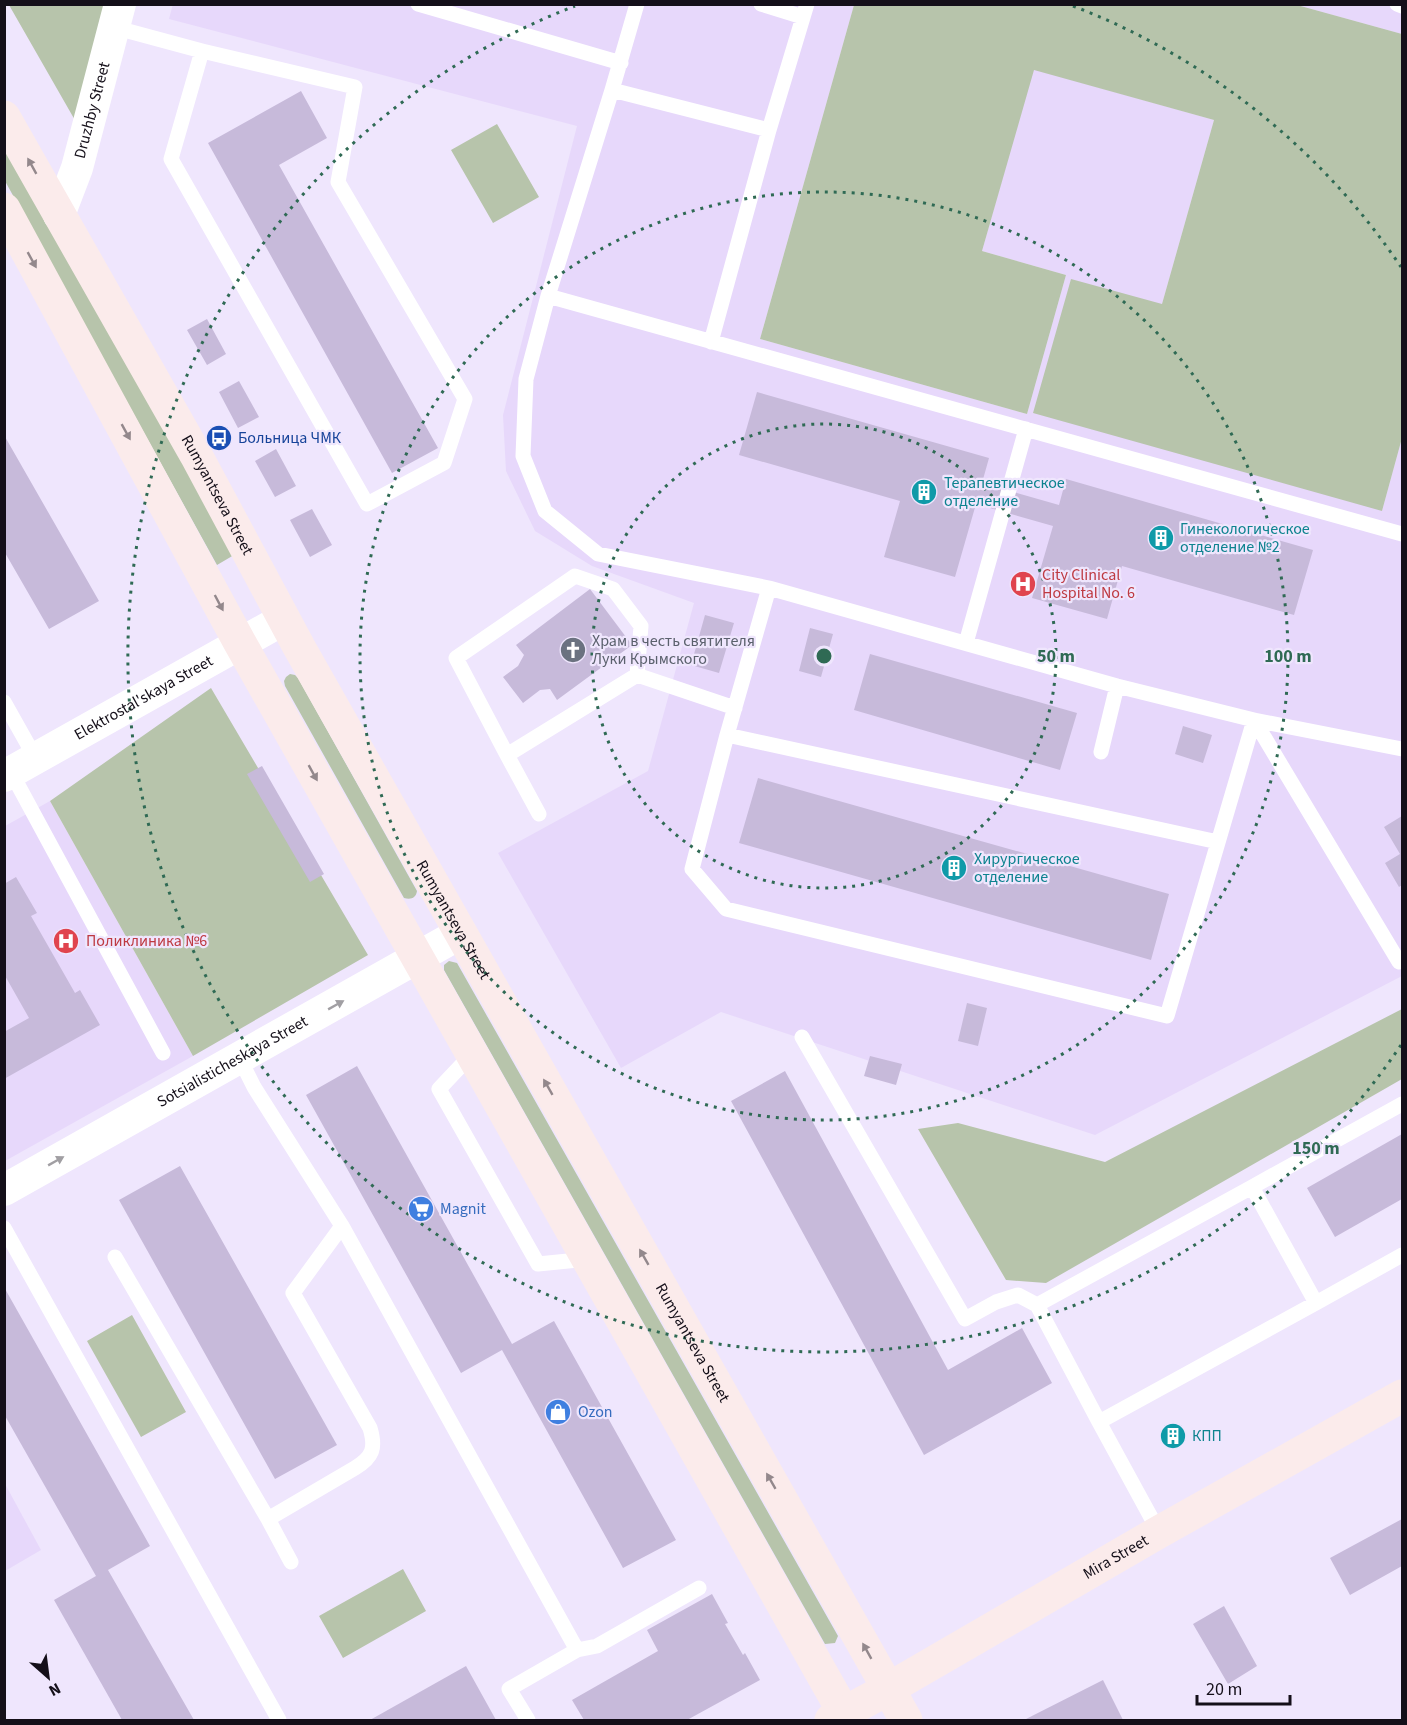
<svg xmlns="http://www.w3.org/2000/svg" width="1407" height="1725" font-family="'Source Sans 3',sans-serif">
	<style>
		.built { fill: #e7d8fb }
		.green { fill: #b7c4ab }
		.building { fill: #c7bada }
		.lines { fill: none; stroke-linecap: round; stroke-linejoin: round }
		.service { stroke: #fff; stroke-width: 15 }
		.minor { stroke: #fff; stroke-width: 32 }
		.secondary { stroke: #fbebeb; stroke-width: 33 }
		.oneway { fill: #93888c }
		.oneway2 { fill: #a19fa3 }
		.ring { fill: none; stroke: #2f6a54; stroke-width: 3; stroke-dasharray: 3 6 }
		.labels { text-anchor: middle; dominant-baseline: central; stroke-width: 4.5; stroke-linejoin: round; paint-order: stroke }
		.street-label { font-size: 16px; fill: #140f19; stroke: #efe6fd }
		.transit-label { font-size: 16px; fill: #164399; stroke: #efe6fd; text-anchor: start }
		.culture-label { font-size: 16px; fill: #0d838f; stroke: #efe6fd; text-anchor: start }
		.health-label { font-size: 16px; fill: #be3a42; stroke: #efe6fd; text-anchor: start }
		.worship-label { font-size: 16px; fill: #5b616d; stroke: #efe6fd; text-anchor: start }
		.shop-label { font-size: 16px; fill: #366cbe; stroke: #efe6fd; text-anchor: start }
		.centre { fill: #2f6a54; stroke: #efe6fd; stroke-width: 3 }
		.ring-label { font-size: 18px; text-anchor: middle; font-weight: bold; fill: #2f6a54; stroke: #efe6fd; stroke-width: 4.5; stroke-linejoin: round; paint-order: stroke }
	</style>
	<rect width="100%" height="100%" fill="#efe6fd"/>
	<path class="built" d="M173,4L854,5L760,339L1027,414L1066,275L982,251L1033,69L1214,120L1162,304L1382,511L1402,438V976L1095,1135L721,1012L621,1068L498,853L648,771L694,603L592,566L535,531L506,471L503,415L577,126L169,19Z
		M1297,5H1402V34Z
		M50,801L193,1056L5,1161V826Z
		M4,1482L41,1550L5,1571H4Z"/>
	<path class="green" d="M9,5H111L76,122Z
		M854,5H1297L1402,34V438L1382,511L1033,413L1071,279L1162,304L1214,120L1034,70L982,251L1066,275L1027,414L760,339Z
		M497,124L539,197L493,223L451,150Z
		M4,141L234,555L217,565L5,181Z
		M290,674L295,675L298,678L417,891C416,898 411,900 404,898L285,686L284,681L286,677Z
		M211,688L368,955L193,1056L50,801Z
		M449,961L457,963L838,1636L835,1643L825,1644L444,970V965Z
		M1402,1009V1079L1046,1283L1006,1280L918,1129L958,1123L1105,1162Z
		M132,1315L186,1412L141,1437L87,1341Z
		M403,1569L426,1611L343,1658L319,1616Z"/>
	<path class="building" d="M301,91L327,138L279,165L438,448L392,473L208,143Z
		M207,319L226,354L207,365L187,330Z
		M239,381L259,417L238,428L219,392Z
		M757,392L989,458L982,483L1059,505L1066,479L1313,550L1294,615L1122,566L1107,619L1032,598L1053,526L976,504L955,577L884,557L900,501L739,455Z
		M4,435L99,601L49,629L4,551Z
		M276,449L296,486L275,497L255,461Z
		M312,509L332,545L310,557L290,520Z
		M590,589L632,645L557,700L550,689L540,690L523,703L503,677L518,666L524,655L516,645Z
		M705,615L734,623L719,673L691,665Z
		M810,628L833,634L821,677L799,671Z
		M870,654L1077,713L1060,770L854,710Z
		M1183,726L1212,735L1203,763L1175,754Z
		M262,766L324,874L310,882L247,774Z
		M758,778L1169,894L1151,960L739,843Z
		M1402,816V885L1399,887L1385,863L1400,854L1384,827Z
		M16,877L37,913L31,916L75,993L80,990L100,1025L4,1079V1032L29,1018L4,974V884Z
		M967,1003L987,1008L978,1046L958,1041Z
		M870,1056L902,1064L896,1085L864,1076Z
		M357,1066L512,1344L554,1321L676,1540L623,1568L502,1350L461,1373L306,1095Z
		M785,1071L948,1370L1022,1328L1052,1383L924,1455L731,1101Z
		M1402,1134V1199L1335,1237L1307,1188Z
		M180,1166L337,1445L275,1479L119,1200Z
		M4,1287L150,1546L108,1570L194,1720H122L54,1600L96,1576L4,1414Z
		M1176,1423L1186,1440L1170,1449L1160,1432Z
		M1402,1519V1566L1350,1595L1330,1558Z
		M712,1594L728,1623L725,1624L743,1655L745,1653L760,1680L687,1720H584L572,1700L658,1651L647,1630Z
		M1224,1606L1257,1666L1228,1684L1193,1624Z
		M466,1666L496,1720H370Z
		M1103,1680L1123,1720H1028L1026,1719Z"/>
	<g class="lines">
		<path class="service" d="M418,4L621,63
			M637,4L612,90L548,296L526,379L523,456L545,511L598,554L769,588L1117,686L1254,720L1402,749
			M761,4L803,17
			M1397,4L1402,6
			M113,27L202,51L355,87L338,182L465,399L444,463L367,504L171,159L202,51
			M612,90L769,130
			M548,296L1402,534
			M711,342L769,130L807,4
			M769,588L727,735L692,869L726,909L1167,1016L1254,720
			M966,643L1026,429
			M637,675L641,626L613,589L575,576L456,658L507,755L637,675L735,708
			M4,702L36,759
			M1254,720L1399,962L1402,960
			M727,735L1218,842
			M1101,752L1117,686
			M507,755L539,814
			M11,772L163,1053
			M802,1037L965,1319L996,1302L1018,1295L1037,1305
			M472,1054L439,1089L538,1264L588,1259
			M240,1059L254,1087L342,1226L577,1650L509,1689L528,1720
			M1402,1104L1252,1187L1316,1303L1402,1255
			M4,1228L279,1720
			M115,1257L268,1519L355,1468C373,1457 376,1448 370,1428L293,1293L342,1226
			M1099,1422L1037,1305L1252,1187
			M268,1519L291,1562
			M1159,1532L1099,1422L1316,1303
			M577,1650L597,1646L699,1588"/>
		<g class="minor">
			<path id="s1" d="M59,215L77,168L120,4"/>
			<path id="s2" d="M4,776L284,619"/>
			<path id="s3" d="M4,1190L461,933"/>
		</g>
		<g class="secondary">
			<path id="s4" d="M4,117L196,455L299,647L906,1720"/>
			<path d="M4,209L240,643L848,1720"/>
			<path id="s5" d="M831,1720L888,1689L1159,1532L1402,1396"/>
		</g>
	</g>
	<defs><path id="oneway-solid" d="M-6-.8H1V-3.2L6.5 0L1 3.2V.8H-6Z" transform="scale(1.5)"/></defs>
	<g class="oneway">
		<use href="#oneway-solid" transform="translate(32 166) rotate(-119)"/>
		<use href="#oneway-solid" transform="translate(32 260) rotate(61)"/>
		<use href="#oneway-solid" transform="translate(126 432) rotate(61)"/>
		<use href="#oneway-solid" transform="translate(219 603) rotate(62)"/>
		<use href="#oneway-solid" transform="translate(313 773) rotate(61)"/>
		<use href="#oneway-solid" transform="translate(548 1087) rotate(-120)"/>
		<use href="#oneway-solid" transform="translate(644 1257) rotate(-120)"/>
		<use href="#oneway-solid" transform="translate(771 1481) rotate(-120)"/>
		<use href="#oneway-solid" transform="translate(867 1651) rotate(-119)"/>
	</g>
	<g class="oneway2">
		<use href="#oneway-solid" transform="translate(336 1005) rotate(-29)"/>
		<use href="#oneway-solid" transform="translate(56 1161) rotate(-29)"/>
	</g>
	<g class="ring">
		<circle cx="824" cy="656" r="232"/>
		<circle cx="824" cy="656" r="464"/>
		<path d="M1401 1045A696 696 0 1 1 575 6M1073 6A696 696 0 0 1 1401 267"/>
	</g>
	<defs>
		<g id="bus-disc" transform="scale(1.35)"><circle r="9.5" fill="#1a4fb4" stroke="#efe6fd"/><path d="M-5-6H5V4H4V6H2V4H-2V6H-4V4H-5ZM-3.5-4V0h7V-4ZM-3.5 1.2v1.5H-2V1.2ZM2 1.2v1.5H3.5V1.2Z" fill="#fff"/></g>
		<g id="building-disc" transform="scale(1.35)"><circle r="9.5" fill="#0f9aa8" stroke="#efe6fd"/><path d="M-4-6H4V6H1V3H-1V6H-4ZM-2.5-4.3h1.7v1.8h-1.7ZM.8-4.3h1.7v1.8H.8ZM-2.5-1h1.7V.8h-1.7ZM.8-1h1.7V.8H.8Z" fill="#fff"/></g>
		<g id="hospital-disc" transform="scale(1.35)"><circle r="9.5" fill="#e0444e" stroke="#efe6fd"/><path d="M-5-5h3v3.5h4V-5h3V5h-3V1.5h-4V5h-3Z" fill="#fff"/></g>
		<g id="church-disc" transform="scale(1.35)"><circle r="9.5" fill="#6b7280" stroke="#efe6fd"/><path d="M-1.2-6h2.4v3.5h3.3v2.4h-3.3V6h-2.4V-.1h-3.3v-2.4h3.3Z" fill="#fff"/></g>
		<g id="supermarket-disc" transform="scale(1.35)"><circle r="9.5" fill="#3f7fe0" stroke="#efe6fd"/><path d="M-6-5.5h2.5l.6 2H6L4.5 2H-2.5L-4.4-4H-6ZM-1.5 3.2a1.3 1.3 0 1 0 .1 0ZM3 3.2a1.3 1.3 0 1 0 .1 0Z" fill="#fff"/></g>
		<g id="shop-disc" transform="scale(1.35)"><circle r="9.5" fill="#3f7fe0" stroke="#efe6fd"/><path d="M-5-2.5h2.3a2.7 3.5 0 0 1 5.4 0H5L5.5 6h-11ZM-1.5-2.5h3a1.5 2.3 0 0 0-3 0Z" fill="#fff"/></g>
	</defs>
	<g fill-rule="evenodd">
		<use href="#bus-disc" x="219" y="438"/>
		<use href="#building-disc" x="924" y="492"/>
		<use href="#building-disc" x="1161" y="538"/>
		<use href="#hospital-disc" x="1023" y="584"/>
		<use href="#church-disc" x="573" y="650"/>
		<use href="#building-disc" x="954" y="868"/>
		<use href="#hospital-disc" x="66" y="941"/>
		<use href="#supermarket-disc" x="421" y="1209"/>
		<use href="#shop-disc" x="558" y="1412"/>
		<use href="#building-disc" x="1173" y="1436"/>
	</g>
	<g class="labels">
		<g class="street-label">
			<text stroke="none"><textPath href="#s1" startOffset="110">Druzhby Street</textPath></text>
			<text stroke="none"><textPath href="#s4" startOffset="434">Rumyantseva Street</textPath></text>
			<text stroke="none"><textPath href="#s2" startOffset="160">Elektrostal'skaya Street</textPath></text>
			<text stroke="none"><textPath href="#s4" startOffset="920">Rumyantseva Street</textPath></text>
			<text stroke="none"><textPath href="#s3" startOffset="262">Sotsialisticheskaya Street</textPath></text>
			<text stroke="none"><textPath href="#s4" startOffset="1406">Rumyantseva Street</textPath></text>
			<text stroke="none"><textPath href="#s5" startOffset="328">Mira Street</textPath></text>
		</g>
		<g class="transit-label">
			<text x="238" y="438">Больница ЧМК</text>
		</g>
		<g class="culture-label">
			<text x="944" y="483">Терапевтическое<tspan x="944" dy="18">отделение</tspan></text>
			<text x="1180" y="529">Гинекологическое<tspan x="1180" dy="18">отделение №2</tspan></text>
			<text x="974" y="859">Хирургическое<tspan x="974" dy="18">отделение</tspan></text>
			<text x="1192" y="1436">КПП</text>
		</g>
		<g class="health-label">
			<text x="1042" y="575">City Clinical<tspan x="1042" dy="18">Hospital No. 6</tspan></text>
			<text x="86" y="941">Поликлиника №6</text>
		</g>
		<g class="worship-label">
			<text x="592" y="641">Храм в честь святителя<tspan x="592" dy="18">Луки Крымского</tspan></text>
		</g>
		<g class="shop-label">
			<text x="440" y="1209">Magnit</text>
			<text x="578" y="1412">Ozon</text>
		</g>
	</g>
	<circle cx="824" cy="656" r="9" class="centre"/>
	<g class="ring-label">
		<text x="1056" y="662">50 m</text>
		<text x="1288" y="662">100 m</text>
		<text x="1316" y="1154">150 m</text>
	</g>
	<rect width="1407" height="1725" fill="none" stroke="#140f19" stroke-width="12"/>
	<g transform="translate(48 1677) rotate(152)" stroke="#efe6fd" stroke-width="4.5" paint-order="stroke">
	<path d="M0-4.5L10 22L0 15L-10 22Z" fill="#140f19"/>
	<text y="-9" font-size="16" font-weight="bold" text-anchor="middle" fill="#140f19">N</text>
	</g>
	<path d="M1197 1695v9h93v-9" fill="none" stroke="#140f19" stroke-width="3"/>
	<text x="1206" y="1695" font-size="18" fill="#140f19" stroke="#efe6fd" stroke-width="4.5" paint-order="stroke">20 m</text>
</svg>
